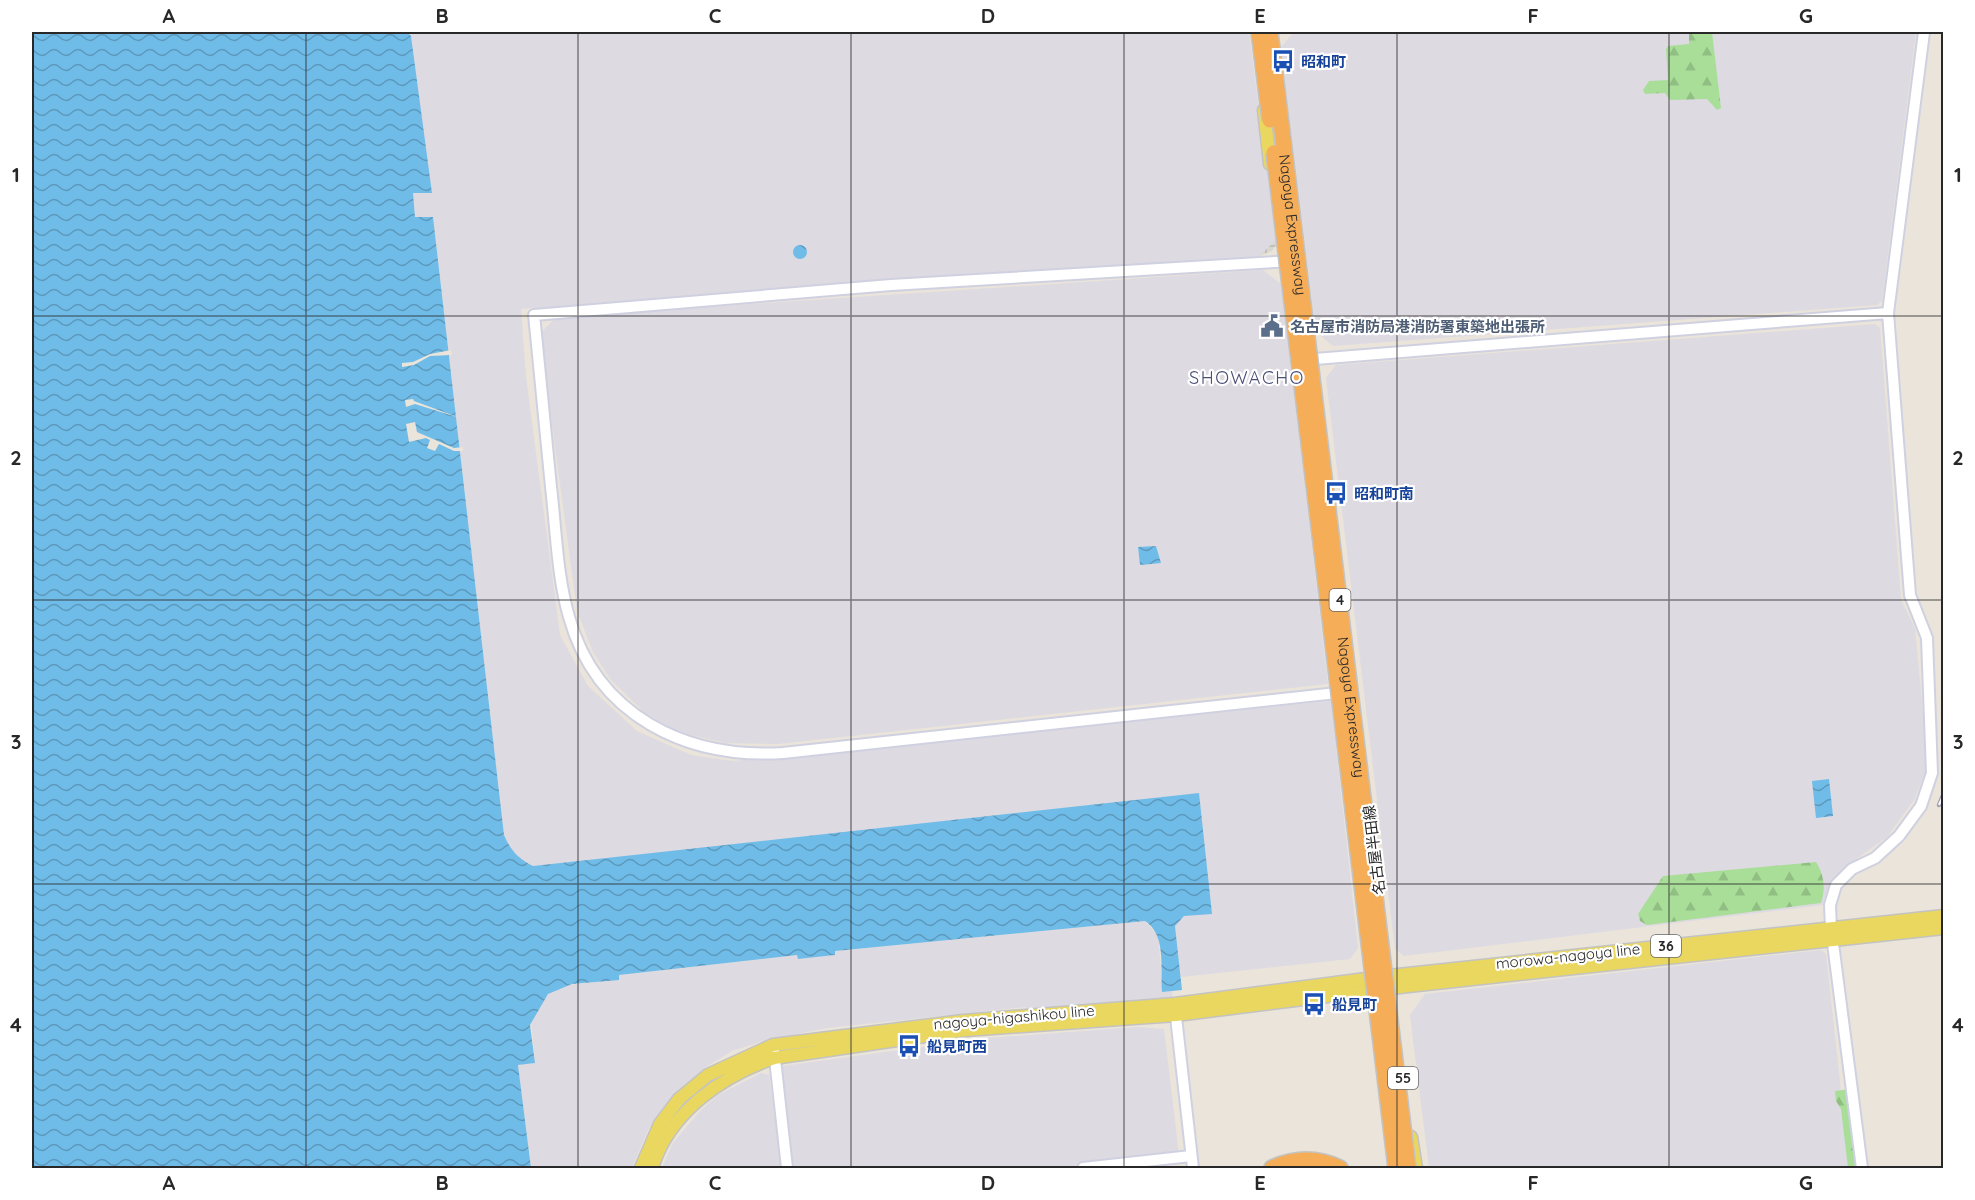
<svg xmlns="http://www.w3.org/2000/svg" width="1975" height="1200" font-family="Quicksand,'Noto Sans JP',sans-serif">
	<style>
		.industrial { fill: #dddae2 }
		.forest { fill: url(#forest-firs) }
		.plaza { fill: url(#plaza-grid) }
		.water { fill: url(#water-waves) }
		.pier { fill: #eae4da }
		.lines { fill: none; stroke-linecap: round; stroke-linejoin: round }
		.minor-casing { stroke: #cfd1e0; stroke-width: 14 }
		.major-casing { stroke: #c3c3c3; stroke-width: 15 }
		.highway-casing { stroke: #c3c3c3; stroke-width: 18 }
		.minor { stroke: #fff; stroke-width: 10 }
		.major { stroke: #e9d75f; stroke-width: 12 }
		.highway { stroke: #f6ad58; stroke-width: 15 }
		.rail-casing { stroke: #9d9eb1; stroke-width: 4.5 }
		.rail { stroke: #fff; stroke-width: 2; stroke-dasharray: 7; stroke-linecap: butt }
		.highway-bridge-casing { stroke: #c3c3c3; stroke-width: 18; stroke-linecap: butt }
		.highway-bridge { stroke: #f6ad58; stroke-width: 15 }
		.grid { fill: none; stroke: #282828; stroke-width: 1.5; stroke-opacity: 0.55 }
		.labels { text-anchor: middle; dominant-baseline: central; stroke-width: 4.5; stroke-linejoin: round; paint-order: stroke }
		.shield { fill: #fff; stroke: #686868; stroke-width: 1.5 }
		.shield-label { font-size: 14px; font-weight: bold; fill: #282828 }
		.transit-label { font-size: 15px; font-weight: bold; fill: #164399; stroke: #fff; text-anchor: start }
		.street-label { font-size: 15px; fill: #282828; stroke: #fff }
		.service-label { font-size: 15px; font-weight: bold; fill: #4e5e75; stroke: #fff; text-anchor: start }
		.quarter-label { font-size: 18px; letter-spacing: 1.5px; fill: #4b4e76; stroke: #fff }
		.neatline { fill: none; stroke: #282828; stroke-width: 2 }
		.grid-label { font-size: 20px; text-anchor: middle; font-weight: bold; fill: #282828 }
	</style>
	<defs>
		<pattern id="forest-firs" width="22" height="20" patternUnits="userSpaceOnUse" patternTransform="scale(1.5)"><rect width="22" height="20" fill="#a9de98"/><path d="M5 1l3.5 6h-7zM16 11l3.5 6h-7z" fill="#91be83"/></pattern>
		<pattern id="plaza-grid" width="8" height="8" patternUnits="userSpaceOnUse" patternTransform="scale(1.5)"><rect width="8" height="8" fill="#dad7d0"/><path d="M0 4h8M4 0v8" fill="none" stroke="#bbb9b3"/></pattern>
		<pattern id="water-waves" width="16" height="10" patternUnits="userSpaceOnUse" patternTransform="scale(1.5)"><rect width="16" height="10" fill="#70bce8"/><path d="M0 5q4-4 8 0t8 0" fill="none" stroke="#5c99bc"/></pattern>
	</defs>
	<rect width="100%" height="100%" fill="#eae4da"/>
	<path class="industrial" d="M407,32H1249L1276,240L1259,257L521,309L526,377L560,635L588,686L637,731L691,755L733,761L1331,701L1358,948L1350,959L1181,977L1175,926L1183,916L1212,913L533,866L519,858L509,848L504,835L433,217H415L413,193L432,192Z
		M1294,32H1916L1882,301L1877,305L1333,346L1316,332L1281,47Z
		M1263,270L1281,284L1328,684L778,744L726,743L678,732L644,712L611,680L593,652L577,611L540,334L556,317Z
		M1875,324L1880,328L1901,600L1915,628L1927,755L1925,772L1914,800L1887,837L1841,870L1829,885L1823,905L1404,956L1395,949L1326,378L1336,365Z
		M1145,921L1158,936L1163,992L1172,991L1173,1000L1027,1010L1026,1007L827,1028L763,1041L732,1051L706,1067L680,1088L649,1128L632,1168H531L518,1065L535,1063L531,1020L548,994L561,986L619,979V975L797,955L799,959L835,955V951Z
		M1821,950L1826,954L1841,1090L1850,1089L1859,1168H1429L1410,1015L1425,994Z
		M1138,1027L1164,1029L1179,1155L1055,1168H793L782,1066L989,1038Z
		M761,1073L769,1075L781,1168H662L672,1144L700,1111L718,1095Z"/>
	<path class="forest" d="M1689,32H1712L1721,108L1717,110L1707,99L1670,100L1665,93L1645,94L1643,90L1649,81L1668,80L1666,49L1668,46L1689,44Z
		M1816,862C1824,874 1826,889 1821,903L1647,925L1640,921L1638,914L1663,876Z
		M1850,1089L1859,1168H1848L1841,1109L1836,1101L1835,1091Z"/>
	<path class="plaza" d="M1264,143L1279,241L1272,251L1259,256L1276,240Z"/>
	<path class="water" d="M32,32H407L411,36L432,193H413L415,217H433L504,835C511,851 518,858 533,866L1199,793L1212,914L1184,916L1175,926L1182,990L1162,992C1160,970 1167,935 1145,921L835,951V955L798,959L797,955L619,975V980L572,984L548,994L530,1025L535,1063L518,1065L531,1168H32Z
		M793 252a7 7 0 1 1 14 0a7 7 0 1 1-14 0Z
		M1156,546L1161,563L1140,565L1138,547Z
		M1829,779L1833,816L1816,818L1812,781Z"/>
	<path class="pier" d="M451,350L452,355L430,356L414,365L402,367V363L413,362L430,354Z
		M413,399L414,401L460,418L415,404L406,407L405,400Z
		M415,422L417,432L454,448L463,447V451H454L439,444L435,451L427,448L430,440L426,438L409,442L406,424Z"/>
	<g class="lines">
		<g class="minor-casing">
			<path id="minor" d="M1292,261L891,285L534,315C540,372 545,429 551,487C556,529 557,576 569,617C597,716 686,759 783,753L1346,692
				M1315,359L1888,313
				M1175,1008L1193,1168
				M774,1050L787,1168
				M1083,1168L1191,1156
				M1862,1168L1831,928L1830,905L1836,885L1852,869L1875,858L1899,836L1921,806L1932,773L1927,638L1910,595L1888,313L1924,32"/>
		</g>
		<g class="major-casing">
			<path id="major" d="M1264,110L1270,164
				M1411,1137L1416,1168
				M641,1168L660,1124L679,1099L708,1075L773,1045L963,1021L1175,1004L1389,976L1944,916
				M652,1168C669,1112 722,1076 774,1058L965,1030L1176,1015L1408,986L1944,928"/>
		</g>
		<g class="highway-casing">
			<path id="highway" d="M1272,1168C1294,1158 1317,1157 1340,1168"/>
		</g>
		<use href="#minor" class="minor"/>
		<use href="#major" class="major"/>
		<use href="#highway" class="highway"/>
		<g class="rail-casing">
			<path id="rail" d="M1939,805L1944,793"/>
		</g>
		<use href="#rail" class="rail"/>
		<g class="highway-bridge-casing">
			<g id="highway-bridge">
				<path d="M1259,32L1270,120"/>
				<path id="s1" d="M1270,32L1408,1168"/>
				<path d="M1274,153L1396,1168"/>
			</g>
		</g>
		<use href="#highway-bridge" class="highway-bridge"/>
	</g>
	<path class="grid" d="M306,32V1168M578,32V1168M851,32V1168M1124,32V1168M1397,32V1168M1669,32V1168M32,316H1944M32,600H1944M32,884H1944"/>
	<defs>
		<g id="bus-bare" transform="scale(1.8)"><path d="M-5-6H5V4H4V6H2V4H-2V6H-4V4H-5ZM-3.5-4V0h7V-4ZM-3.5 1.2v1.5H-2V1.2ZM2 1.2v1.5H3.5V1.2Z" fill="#1a4fb4" stroke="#fff" stroke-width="2.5" paint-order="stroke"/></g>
		<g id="civic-bare" transform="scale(1.8)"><path d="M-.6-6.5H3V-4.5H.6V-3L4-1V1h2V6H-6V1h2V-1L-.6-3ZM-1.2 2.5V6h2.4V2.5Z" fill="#5c6f8a" stroke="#fff" stroke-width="2.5" paint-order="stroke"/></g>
	</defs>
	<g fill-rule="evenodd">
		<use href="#bus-bare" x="1283" y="61"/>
		<use href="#civic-bare" x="1272" y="326"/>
		<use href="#bus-bare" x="1336" y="493"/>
		<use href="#bus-bare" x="1314" y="1004"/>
		<use href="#bus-bare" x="909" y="1046"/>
	</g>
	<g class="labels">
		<g class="shield">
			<rect x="1329.5" y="589" width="21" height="22" rx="4.5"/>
			<rect x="1651" y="935" width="30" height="22" rx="4.5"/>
			<rect x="1388" y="1067" width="30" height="22" rx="4.5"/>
		</g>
		<g class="shield-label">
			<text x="1340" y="600">4</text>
			<text x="1666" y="946">36</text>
			<text x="1403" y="1078">55</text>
		</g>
		<g class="transit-label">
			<text x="1301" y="61">昭和町</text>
			<text x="1354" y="493">昭和町南</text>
			<text x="1332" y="1004">船見町</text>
			<text x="927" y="1046">船見町西</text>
		</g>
		<g class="street-label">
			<text stroke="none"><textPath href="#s1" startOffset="194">Nagoya Expressway</textPath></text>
			<text stroke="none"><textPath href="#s1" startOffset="680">Nagoya Expressway</textPath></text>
			<text transform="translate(1374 850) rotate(-97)">名古屋半田線</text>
			<text transform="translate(1568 956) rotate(-6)">morowa-nagoya line</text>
			<text transform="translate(1014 1017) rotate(-5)">nagoya-higashikou line</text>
		</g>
		<g class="service-label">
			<text x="1290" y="326">名古屋市消防局港消防署東築地出張所</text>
		</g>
		<g class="quarter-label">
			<text x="1247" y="377">SHOWACHO</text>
		</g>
	</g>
	<rect width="1975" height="1200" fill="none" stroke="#ffffff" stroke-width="66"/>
	<rect x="33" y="33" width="1909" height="1134" class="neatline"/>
	<g class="grid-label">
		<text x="169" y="23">A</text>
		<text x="442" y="23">B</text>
		<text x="715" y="23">C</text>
		<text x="988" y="23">D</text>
		<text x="1260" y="23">E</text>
		<text x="1533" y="23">F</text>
		<text x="1806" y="23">G</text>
		<text x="16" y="182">1</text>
		<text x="1958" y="182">1</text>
		<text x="16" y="465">2</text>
		<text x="1958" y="465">2</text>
		<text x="16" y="749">3</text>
		<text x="1958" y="749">3</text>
		<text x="16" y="1032">4</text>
		<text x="1958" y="1032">4</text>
		<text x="169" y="1190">A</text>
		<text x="442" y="1190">B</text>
		<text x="715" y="1190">C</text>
		<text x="988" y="1190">D</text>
		<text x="1260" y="1190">E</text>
		<text x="1533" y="1190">F</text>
		<text x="1806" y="1190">G</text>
	</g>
</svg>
